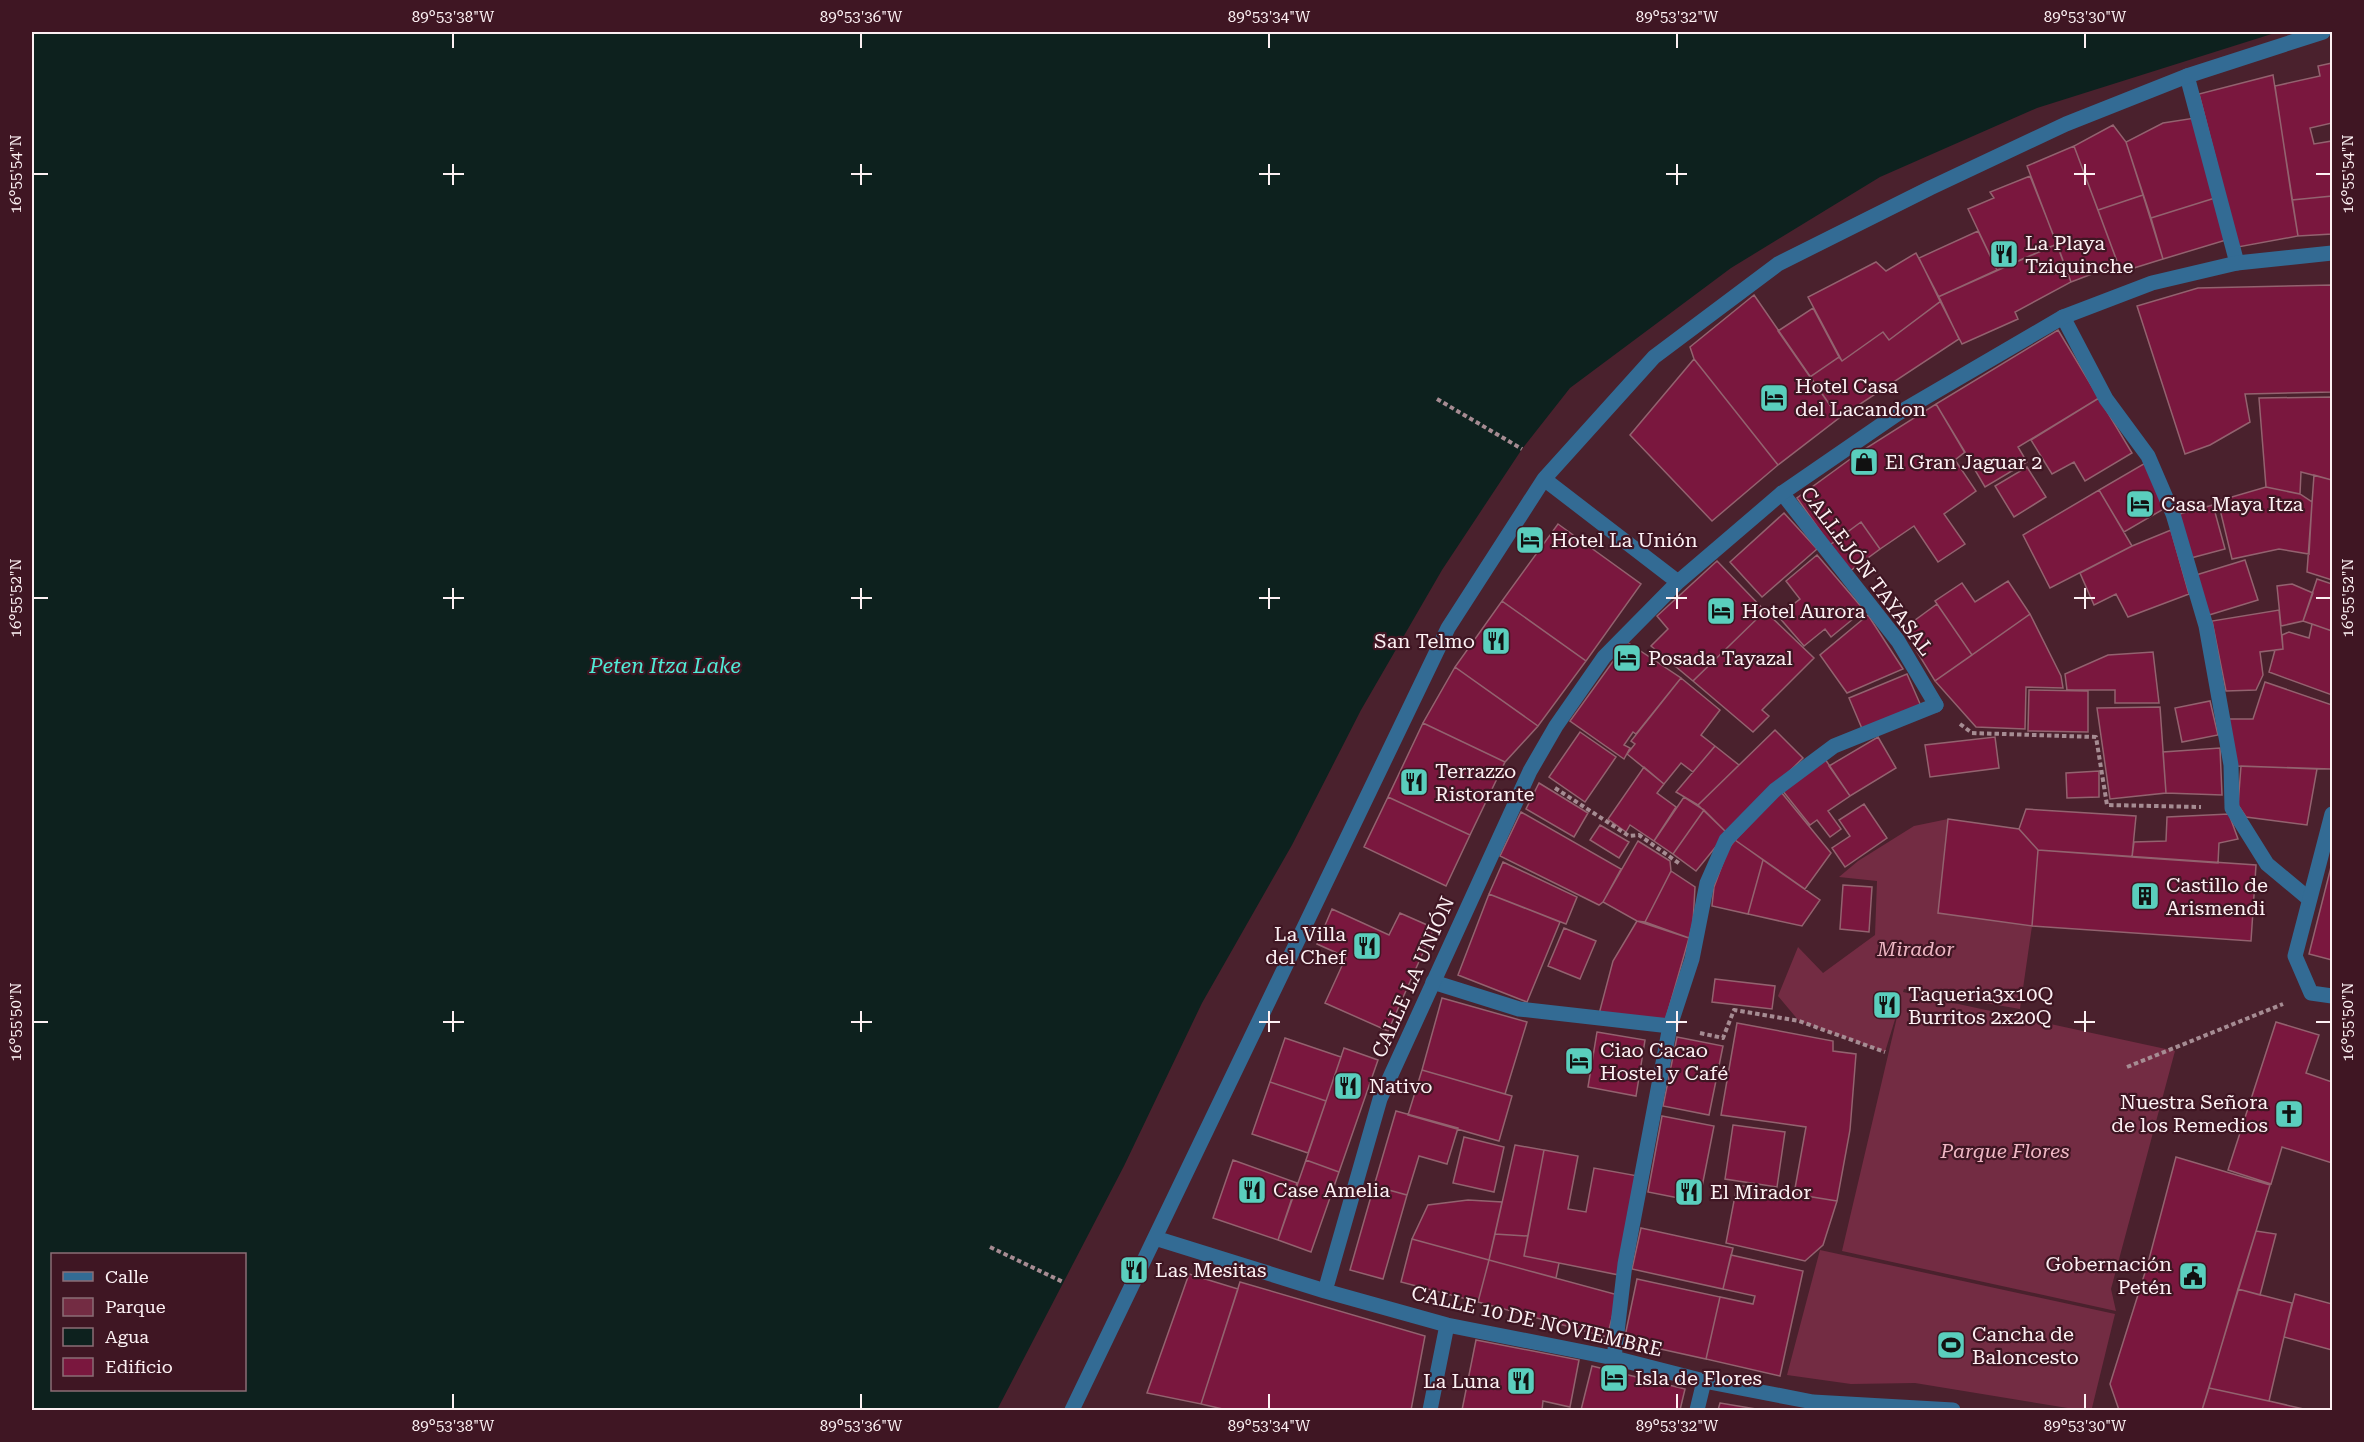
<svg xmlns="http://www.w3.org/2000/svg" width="2364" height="1442" font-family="'Roboto Serif',serif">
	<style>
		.green { fill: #732c43 }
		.water { fill: #0d211e; fill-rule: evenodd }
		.building { fill: #7a173e; stroke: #93626f; stroke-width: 1.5 }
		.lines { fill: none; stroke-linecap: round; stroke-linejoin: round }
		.path { stroke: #a68c93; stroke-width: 4; stroke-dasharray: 4.5 3; stroke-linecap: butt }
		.lane { stroke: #336b94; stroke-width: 15 }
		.street { stroke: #336b94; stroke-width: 15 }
		.ticks { fill: none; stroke: #fcf0f3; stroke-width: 2 }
		.labels { text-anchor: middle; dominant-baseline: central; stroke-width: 4.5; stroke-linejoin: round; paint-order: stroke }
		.poi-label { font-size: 20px; fill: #fcf0f3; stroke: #3f1623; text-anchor: start }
		.street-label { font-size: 20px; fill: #fcf0f3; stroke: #3f1623 }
		.park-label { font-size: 20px; font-style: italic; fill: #eeb7c4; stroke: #3f1623 }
		.water-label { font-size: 21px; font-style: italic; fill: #50ebd6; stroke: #3f1623 }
		.neatline { fill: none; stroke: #fcf0f3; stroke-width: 2 }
		.ticks-label { font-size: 15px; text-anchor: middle; fill: #fcf0f3 }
	</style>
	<rect width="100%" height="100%" fill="#4a212d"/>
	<path class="green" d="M1948,819L1938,913L2032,926L2020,1009L1904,989L1903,992L2175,1051L2111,1289L2116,1311L1842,1251L1901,1000L1885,1052L1799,1021L1778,996L1798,947L1823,973L1875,935L1877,881L1839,877L1858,861L1914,826Z
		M1820,1250L2115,1314L2092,1408L2080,1410L1915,1383L1851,1384L1787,1375Z"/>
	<path class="water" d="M32,32H2278L2037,108L1880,177L1731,268L1570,388L1522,449L1442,570L1361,710L1292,845L1202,1003L1124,1166L997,1410H32ZM52,1254H244V1390H52Z"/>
	<path class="building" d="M2332,63V123L2310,128L2314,144L2332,141V196L2292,200L2275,86L2320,76L2318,66Z
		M2273,75L2298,236L2238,247L2199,94Z
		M2195,118L2215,198L2151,218L2126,142L2163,123Z
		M2113,125L2126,142L2143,195L2098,210L2074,146Z
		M2074,146L2118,264L2071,282L2027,166Z
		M2030,176L2057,244L1997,270L1968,209L1994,198L1990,192Z
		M2143,195L2163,259L2121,272L2098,210Z
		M2332,196V234L2298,236L2292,200Z
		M2215,198L2226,240L2163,259L2151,218Z
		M1978,231L1997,270L1938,297L1919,258Z
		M2057,244L2071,282L2015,312L2018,319L1962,344L1938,297Z
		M1916,253L1941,301L1889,340L1883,332L1842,361L1808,297L1876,262L1886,271Z
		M2332,285V392L2245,394L2250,422L2210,445L2185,454L2137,306L2198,288Z
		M1754,295L1839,418L1778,465L1694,359L1690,347Z
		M1941,301L1959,339L1839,418L1810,377L1839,357L1842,361L1883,332L1889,340Z
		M1813,308L1839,357L1810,377L1778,331Z
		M2058,330L2099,398L2018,447L2027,462L1985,487L1936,404Z
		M1694,359L1778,465L1712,521L1630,435Z
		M2332,397V480L2301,472L2300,494L2266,487L2259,398Z
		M2099,398L2132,453L2085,481L2074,462L2052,474L2031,440Z
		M1936,404L1965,452L1955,460L1976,491L1944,514L1965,544L1938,562L1914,526L1880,549L1861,522L1830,545L1797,498L1860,452Z
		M2147,462L2167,507L2124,532L2099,490Z
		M2027,467L2046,497L2014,517L1995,486Z
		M2314,475L2332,480V580L2307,572Z
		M2266,487L2300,494L2312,502L2309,554L2279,549L2232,559L2218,501Z
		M2099,490L2132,546L2050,588L2023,535Z
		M2213,505L2225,549L2187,559L2176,515Z
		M1784,513L1817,549L1762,597L1730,562Z
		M1861,522L1880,549L1850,571L1830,545Z
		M1558,524L1641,584L1586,661L1502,601Z
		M2171,530L2189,594L2128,617L2116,594L2094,605L2080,573L2132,546Z
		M1817,555L1864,610L1831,637L1825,629L1804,646L1778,616L1800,599L1786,581Z
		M2245,560L2258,600L2209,615L2196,575Z
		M1717,561L1765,611L1693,681L1651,646L1668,629L1657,616Z
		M2317,579L2332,584V631L2303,621Z
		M2008,581L2030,614L1972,655L1935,601L1962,583L1975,602Z
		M2292,584L2313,593L2303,621L2281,626L2277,586Z
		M1502,601L1586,661L1538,726L1455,667Z
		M1937,604L1972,655L1935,681L1903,629Z
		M2279,610L2283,649L2260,652L2263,675L2256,690L2226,691L2212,621Z
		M1765,611L1814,658L1762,710L1769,716L1753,732L1693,681Z
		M2030,614L2061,676L2063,688L2026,687L2025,729L1976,727L1935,681Z
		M1868,615L1903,669L1847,693L1820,655Z
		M2312,624L2332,631V695L2269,672L2275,650L2283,649L2282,635L2289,632L2309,638Z
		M1627,642L1681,678L1636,734L1633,732L1624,745L1630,748L1624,759L1570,721Z
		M2153,652L2159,703H2115V690H2067L2065,674L2108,655Z
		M1455,667L1538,726L1505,762L1423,723Z
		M1907,674L1921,706L1863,731L1849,698Z
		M1681,678L1720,710L1701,735L1715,746L1693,772L1681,763L1664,784L1627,754L1635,744L1631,741Z
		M2265,682L2332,705L2331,769L2235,766L2229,719H2253Z
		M2029,690L2088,691V732L2028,731Z
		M2210,701L2218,735L2182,742L2175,708Z
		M2160,707L2166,793L2110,799L2097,708Z
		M1423,723L1505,762L1470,835L1388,797Z
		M1775,730L1803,758L1727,833L1698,805Z
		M1580,732L1616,757L1585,802L1549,777Z
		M1878,737L1896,768L1850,796L1829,766Z
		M1995,737L1999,768L1930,777L1925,745Z
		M1715,746L1739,765L1698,805L1676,792Z
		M2220,748L2222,795L2166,793L2163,752Z
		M1825,759L1850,796L1828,811L1841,829L1830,837L1817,820L1810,825L1782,790Z
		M2241,766L2317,769L2307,825L2246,817L2238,805Z
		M1644,767L1664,784L1657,793L1676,807L1654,841L1630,825L1626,832L1608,819Z
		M2099,771V797L2067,798L2066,773Z
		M1539,783L1588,813L1574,837L1526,809Z
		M1781,792L1831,853L1805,889L1735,840Z
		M1388,797L1470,835L1446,886L1364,847Z
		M1684,797L1704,810L1673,854L1654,841Z
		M1864,804L1887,838L1845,867L1832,848L1850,836L1839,820Z
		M2026,809L2136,816L2132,857L2038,850L2019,829Z
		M1704,810L1727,833L1696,871L1673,854Z
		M1521,812L1621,869L1603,902L1599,905L1500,856Z
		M2229,814L2238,839L2219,843L2218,863L2132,857L2134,842L2166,841L2167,817Z
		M1948,819L2019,829L2038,850L2032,926L1938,913Z
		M1600,825L1629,842L1619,858L1590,840Z
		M1735,840L1763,860L1748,914L1712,906L1714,887L1728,849Z
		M1638,841L1670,861L1671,871L1645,922L1637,921L1603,902Z
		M2038,850L2256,865L2251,941L2032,926Z
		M1763,860L1820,900L1802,926L1748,914Z
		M1503,862L1577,897L1566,924L1489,894Z
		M2332,863V960L2309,954Z
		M1671,871L1695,887L1693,923L1689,938L1645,922Z
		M1843,885L1872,887L1869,932L1840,929Z
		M1489,894L1560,922L1527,1002L1458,975Z
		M1332,909L1389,935L1400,913L1434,928L1388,1031L1325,1003L1346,957L1317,944Z
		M1637,921L1689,938L1665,1022L1599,1014L1613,961Z
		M1564,928L1596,941L1580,979L1548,966Z
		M1715,979L1775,986L1772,1009L1712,1002Z
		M1442,998L1527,1022L1505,1094L1422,1070Z
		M2276,1022L2319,1035L2306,1073L2332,1082V1163L2282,1147L2271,1184L2228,1170Z
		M1737,1023L1833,1041V1051L1856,1054L1850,1130L1837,1201L1794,1194L1806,1127L1721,1115Z
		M1597,1032L1645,1040L1636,1096L1588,1087Z
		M1677,1037L1723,1046L1709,1115L1663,1106Z
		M1285,1038L1341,1057L1326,1101L1270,1082Z
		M1344,1048L1378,1060L1339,1172L1306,1160Z
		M1422,1070L1512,1096L1499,1141L1408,1115Z
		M1270,1082L1326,1101L1308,1153L1252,1134Z
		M1396,1111L1458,1128L1447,1164L1419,1156L1407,1195L1374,1186Z
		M1662,1116L1714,1126L1699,1202L1648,1192Z
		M1733,1125L1785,1132L1777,1187L1725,1179Z
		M1464,1137L1504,1147L1494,1192L1453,1183Z
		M1515,1145L1544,1150L1528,1236L1495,1234Z
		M1544,1150L1578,1156L1568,1209L1586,1212L1594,1168L1638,1176L1619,1275L1524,1256Z
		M2176,1157L2270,1185L2202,1410H2119L2110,1384L2148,1263Z
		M1233,1160L1297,1183L1278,1240L1213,1218Z
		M1306,1160L1339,1172L1311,1252L1278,1240Z
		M1737,1185L1837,1201L1823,1245L1805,1261L1726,1243Z
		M1374,1186L1407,1195L1383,1279L1350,1270Z
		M1468,1200L1502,1202L1489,1260L1412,1239L1428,1205Z
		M1641,1228L1733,1248L1723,1289L1632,1269Z
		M2256,1231L2276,1234L2260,1295L2238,1289Z
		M1495,1234L1528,1236L1524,1256L1559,1263L1556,1278L1489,1260Z
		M1412,1239L1489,1260L1478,1302L1401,1282Z
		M1731,1255L1803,1271L1780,1376L1706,1359L1720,1297L1753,1304L1755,1296L1723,1289Z
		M1489,1260L1618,1295L1607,1337L1478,1302Z
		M1189,1274L1238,1289L1201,1404L1147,1393Z
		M1637,1279L1720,1297L1706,1359L1624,1341Z
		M1240,1282L1425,1336L1411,1410H1227L1201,1404Z
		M2238,1289L2292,1303L2269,1401L2209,1388Z
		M2295,1294L2332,1304V1350L2284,1337Z
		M1476,1340L1579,1360L1570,1407L1543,1401L1542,1410H1462Z
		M1592,1366L1685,1389L1680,1410H1581Z
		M2209,1388L2269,1401L2308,1410H2202Z
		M1720,1403L1762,1410H1718Z"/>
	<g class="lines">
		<path class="path" d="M1437,399L1522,449
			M1960,724L1972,733L2096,737L2107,805L2201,807
			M1555,788L1629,836L1639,835L1680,864
			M1700,1033L1723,1038L1734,1010L1799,1021L1885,1052
			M2127,1067L2283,1004
			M990,1247L1063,1282"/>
		<path class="lane" d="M2187,76L2237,263
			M2063,317L2106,399L2148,456L2173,514L2206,626L2231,765L2232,808L2267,864L2309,899
			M1782,493L1898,641L1936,705
			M1433,982L1519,1009L1670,1026"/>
		<path class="street" d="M1544,479L1678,582
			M2332,814L2295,956L2311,993L2332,996
			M1155,1238L1325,1291L1447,1325L1614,1358L1704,1381L1813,1402L1953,1410
			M1325,1291L1380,1099L1530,771L1556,726L1604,657L1678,582L1782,493L1897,414L2063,317L2152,283L2237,263L2332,253
			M1614,1358L1625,1264L1670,1026L1692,959L1707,883L1726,840L1775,790L1834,746L1936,705
			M1072,1410L1448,628L1544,479L1654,357L1778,264L1930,188L2066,124L2187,76L2323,32
			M1430,1410L1447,1325
			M1697,1410L1704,1381"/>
	</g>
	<path class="ticks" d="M453,33V48M861,33V48M1269,33V48M1677,33V48M2085,33V48M453,164V185M861,164V185M1269,164V185M1677,164V185M2085,164V185M33,174H48M443,174H464M851,174H872M1259,174H1280M1666,174H1687M2074,174H2095M2316,174H2331M453,588V609M861,588V609M1269,588V609M1677,588V609M2085,588V609M33,598H48M443,598H464M851,598H872M1259,598H1280M1666,598H1687M2074,598H2095M2316,598H2331M453,1011V1032M861,1011V1032M1269,1011V1032M1677,1011V1032M2085,1011V1032M33,1022H48M443,1022H464M851,1022H872M1259,1022H1280M1666,1022H1687M2074,1022H2095M2316,1022H2331M453,1394V1409M861,1394V1409M1269,1394V1409M1677,1394V1409M2085,1394V1409"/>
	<defs>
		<g id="restaurant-square" transform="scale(1.5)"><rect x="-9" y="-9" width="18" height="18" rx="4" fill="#5acebd" stroke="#3f1623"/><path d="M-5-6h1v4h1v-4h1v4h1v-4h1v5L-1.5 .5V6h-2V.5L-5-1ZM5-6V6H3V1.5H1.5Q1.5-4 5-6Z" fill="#111"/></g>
		<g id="hotel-square" transform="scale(1.5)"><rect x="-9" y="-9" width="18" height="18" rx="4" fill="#5acebd" stroke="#3f1623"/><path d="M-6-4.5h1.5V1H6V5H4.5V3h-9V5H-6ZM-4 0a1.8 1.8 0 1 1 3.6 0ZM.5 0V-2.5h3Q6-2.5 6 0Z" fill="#111"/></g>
		<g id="shop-square" transform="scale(1.5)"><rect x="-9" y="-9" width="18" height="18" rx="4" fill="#5acebd" stroke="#3f1623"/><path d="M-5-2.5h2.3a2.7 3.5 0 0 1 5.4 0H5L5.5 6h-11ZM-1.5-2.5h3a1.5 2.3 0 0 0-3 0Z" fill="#111"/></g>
		<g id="building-square" transform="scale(1.5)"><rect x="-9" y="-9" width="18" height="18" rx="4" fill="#5acebd" stroke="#3f1623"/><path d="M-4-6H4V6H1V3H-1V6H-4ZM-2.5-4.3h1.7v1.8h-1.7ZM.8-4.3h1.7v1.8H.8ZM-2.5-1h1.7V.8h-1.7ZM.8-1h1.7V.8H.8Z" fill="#111"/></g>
		<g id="church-square" transform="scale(1.5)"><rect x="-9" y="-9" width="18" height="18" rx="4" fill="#5acebd" stroke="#3f1623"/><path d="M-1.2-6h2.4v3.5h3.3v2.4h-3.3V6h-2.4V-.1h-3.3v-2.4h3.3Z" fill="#111"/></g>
		<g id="civic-square" transform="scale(1.5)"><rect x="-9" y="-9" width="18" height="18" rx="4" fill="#5acebd" stroke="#3f1623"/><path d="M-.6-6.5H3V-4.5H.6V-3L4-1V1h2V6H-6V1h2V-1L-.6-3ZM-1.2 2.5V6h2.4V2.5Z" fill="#111"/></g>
		<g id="stadium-square" transform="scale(1.5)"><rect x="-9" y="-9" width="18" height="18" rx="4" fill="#5acebd" stroke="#3f1623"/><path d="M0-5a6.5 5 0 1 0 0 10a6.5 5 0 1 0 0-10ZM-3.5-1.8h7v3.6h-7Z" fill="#111"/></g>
	</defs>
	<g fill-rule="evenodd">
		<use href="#restaurant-square" x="2004" y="254"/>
		<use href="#hotel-square" x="1774" y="398"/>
		<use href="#shop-square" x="1864" y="462"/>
		<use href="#hotel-square" x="2140" y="504"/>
		<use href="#hotel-square" x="1530" y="540"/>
		<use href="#hotel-square" x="1721" y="611"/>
		<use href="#restaurant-square" x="1496" y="641"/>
		<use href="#hotel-square" x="1627" y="658"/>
		<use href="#restaurant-square" x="1414" y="782"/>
		<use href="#building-square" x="2145" y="896"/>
		<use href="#restaurant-square" x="1367" y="946"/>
		<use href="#restaurant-square" x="1887" y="1005"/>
		<use href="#hotel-square" x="1579" y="1061"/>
		<use href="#restaurant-square" x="1348" y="1086"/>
		<use href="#church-square" x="2289" y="1114"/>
		<use href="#restaurant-square" x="1252" y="1190"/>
		<use href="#restaurant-square" x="1689" y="1192"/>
		<use href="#restaurant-square" x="1134" y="1270"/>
		<use href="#civic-square" x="2193" y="1276"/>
		<use href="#stadium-square" x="1951" y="1345"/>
		<use href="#hotel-square" x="1614" y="1378"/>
		<use href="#restaurant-square" x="1521" y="1381"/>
	</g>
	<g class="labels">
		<g class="poi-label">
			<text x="2025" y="243">La Playa<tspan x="2025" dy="23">Tziquinche</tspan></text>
			<text x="1795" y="386">Hotel Casa<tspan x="1795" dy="23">del Lacandon</tspan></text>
			<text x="1885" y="462">El Gran Jaguar 2</text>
			<text x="2161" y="504">Casa Maya Itza</text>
			<text x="1551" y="540">Hotel La Unión</text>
			<text x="1742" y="611">Hotel Aurora</text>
			<text x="1475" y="641" text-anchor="end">San Telmo</text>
			<text x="1648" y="658">Posada Tayazal</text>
			<text x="1435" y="771">Terrazzo<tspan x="1435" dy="23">Ristorante</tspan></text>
			<text x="2166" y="885">Castillo de<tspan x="2166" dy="23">Arismendi</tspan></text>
			<text x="1346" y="934" text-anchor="end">La Villa<tspan x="1346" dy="23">del Chef</tspan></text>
			<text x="1908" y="994">Taqueria3x10Q<tspan x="1908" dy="23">Burritos 2x20Q</tspan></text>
			<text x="1600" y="1050">Ciao Cacao<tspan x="1600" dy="23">Hostel y Café</tspan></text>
			<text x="1369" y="1086">Nativo</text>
			<text x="2268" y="1102" text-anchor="end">Nuestra Señora<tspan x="2268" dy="23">de los Remedios</tspan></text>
			<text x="1273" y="1190">Case Amelia</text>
			<text x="1710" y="1192">El Mirador</text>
			<text x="2172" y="1264" text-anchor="end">Gobernación<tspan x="2172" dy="23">Petén</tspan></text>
			<text x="1155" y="1270">Las Mesitas</text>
			<text x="1972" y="1334">Cancha de<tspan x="1972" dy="23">Baloncesto</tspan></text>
			<text x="1635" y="1378">Isla de Flores</text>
			<text x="1500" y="1381" text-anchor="end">La Luna</text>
		</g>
		<g class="street-label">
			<text transform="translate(1867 571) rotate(53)">CALLEJÓN TAYASAL</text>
			<text transform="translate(1413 977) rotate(-66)">CALLE LA UNIÓN</text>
			<text transform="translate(1537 1321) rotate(13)">CALLE 10 DE NOVIEMBRE</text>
		</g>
		<g class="park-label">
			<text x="1916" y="949">Mirador</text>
			<text x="2005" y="1151">Parque Flores</text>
		</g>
		<g class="water-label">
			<text x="665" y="666">Peten Itza Lake</text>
		</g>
	</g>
	<rect width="2364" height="1442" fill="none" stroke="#3f1623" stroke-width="66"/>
	<rect x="51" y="1253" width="195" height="138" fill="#3f1623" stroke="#8b6d76" stroke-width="1.5"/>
	<rect x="63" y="1272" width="30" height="9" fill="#336b94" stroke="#8b6d76" stroke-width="1.5"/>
	<text x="105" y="1283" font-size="18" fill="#fcf0f3">Calle</text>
	<rect x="63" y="1298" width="30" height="18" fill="#732c43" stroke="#8b6d76" stroke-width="1.5"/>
	<text x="105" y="1313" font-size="18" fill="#fcf0f3">Parque</text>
	<rect x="63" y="1328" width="30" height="18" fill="#0d211e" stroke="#8b6d76" stroke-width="1.5"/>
	<text x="105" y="1343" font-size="18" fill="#fcf0f3">Agua</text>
	<rect x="63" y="1358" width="30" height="18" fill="#7a173e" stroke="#8b6d76" stroke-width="1.5"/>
	<text x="105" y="1373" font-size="18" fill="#fcf0f3">Edificio</text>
	<rect x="33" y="33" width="2298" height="1376" class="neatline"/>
	<g class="ticks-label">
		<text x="453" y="22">89°53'38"W</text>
		<text x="861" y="22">89°53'36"W</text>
		<text x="1269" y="22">89°53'34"W</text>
		<text x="1677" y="22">89°53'32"W</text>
		<text x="2085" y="22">89°53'30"W</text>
		<text transform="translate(16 174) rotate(-90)" y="5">16°55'54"N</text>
		<text transform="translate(2348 174) rotate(-90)" y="5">16°55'54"N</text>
		<text transform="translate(16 598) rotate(-90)" y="5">16°55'52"N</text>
		<text transform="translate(2348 598) rotate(-90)" y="5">16°55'52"N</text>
		<text transform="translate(16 1022) rotate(-90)" y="5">16°55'50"N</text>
		<text transform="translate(2348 1022) rotate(-90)" y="5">16°55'50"N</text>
		<text x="453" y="1431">89°53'38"W</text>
		<text x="861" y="1431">89°53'36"W</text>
		<text x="1269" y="1431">89°53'34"W</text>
		<text x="1677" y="1431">89°53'32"W</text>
		<text x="2085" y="1431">89°53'30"W</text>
	</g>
</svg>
